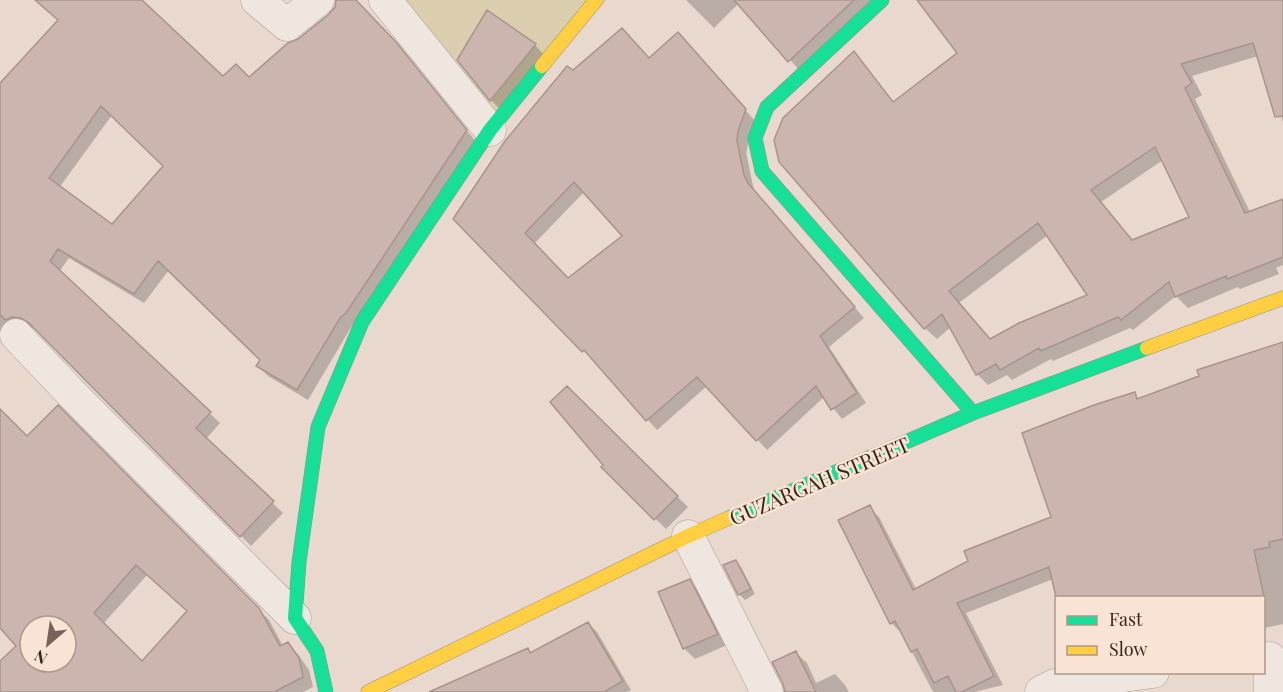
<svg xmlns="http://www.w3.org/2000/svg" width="1283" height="692" font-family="'Playfair Display',serif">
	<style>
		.green { fill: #dbceaf }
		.shadow { fill: #0003; fill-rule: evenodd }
		.building { fill: #ccb5ae; stroke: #a8938d; stroke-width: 1.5; fill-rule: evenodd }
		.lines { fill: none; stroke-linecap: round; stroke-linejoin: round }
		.street-casing { stroke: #ad9e97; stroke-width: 33 }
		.fast-casing { stroke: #9d8d86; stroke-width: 15 }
		.slow-casing { stroke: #9d8d86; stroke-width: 15 }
		.street { stroke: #efe6e0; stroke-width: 32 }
		.fast { stroke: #16e098; stroke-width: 14 }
		.slow { stroke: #ffcf43; stroke-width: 14 }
		.labels { text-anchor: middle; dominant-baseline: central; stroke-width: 5; stroke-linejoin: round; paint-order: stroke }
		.street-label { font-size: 21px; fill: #3d231d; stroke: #f8e3d4 }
	</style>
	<rect width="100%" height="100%" fill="#e8d8ce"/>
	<path class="green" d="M403,0H607L491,115Z"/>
	<path class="shadow" d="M36,0H132L243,98L299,40L330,15L336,8L337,0H353L438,93L476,142L350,329L308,400L268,376L258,366L261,360L169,270L144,303L69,258L59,272L220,423L206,439L283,513L251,546L41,332L33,328L12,324L0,337V85L60,21ZM112,115L165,166L112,226L59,188Z
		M686,0H878L801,72L739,3L714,28Z
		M919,0H1283V123L1281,116L1274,110L1258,56L1192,76L1202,95L1195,99L1250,212L1283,201V265L1276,268L1279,274L1240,289L1238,287L1188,308L1176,296L1133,330L1130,328L1053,361L1051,359L1012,380L1007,375L988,385L977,374L951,327L937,339L925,328L854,54L865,65L894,103L959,54ZM1163,160L1191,218L1133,241L1101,202ZM1048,235L1089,296L991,340L959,303Z
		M688,44L755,121L746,152L753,186L757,195L864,318L829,347L866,403L842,419L824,397L767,450L707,386L657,430L594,360L505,271L573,72L650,59ZM585,191L624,236L568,280L534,244Z
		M535,45L545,56L501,110L491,100Z
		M1283,343V624L1264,628V598H1058L1053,579L966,613L1003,685L974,692H934L932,690L902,633L891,623L869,507L879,517L916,589L1052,518L1134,394L1139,399L1200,377Z
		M567,388L688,507L666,529L603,467L605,465Z
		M58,407L269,620L283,646L288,644L298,654L309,670L313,687L303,692H0V663L18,646L0,626V411L27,438ZM148,574L189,611L142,663L103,624ZM30,626H66V662H30Z
		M735,562L741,567L755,594L745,600L739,594L725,566Z
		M689,581L700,592L727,645L695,659L684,648Z
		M588,623L597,632L631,690L627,692H435L527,650L531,654Z
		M796,653L807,663L816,683L835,674L845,685L849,692H786Z"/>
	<path class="building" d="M35,0H142L223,76L236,64L249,77L288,43L298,39L329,14L335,7L336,0H356L396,42L467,130L346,313L340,318L297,390L256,366L260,360L158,261L134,294L58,249L50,261L211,412L196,428L274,501L240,537L29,323L21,318L12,317L6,320L0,315V83L58,20ZM101,106L163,166L112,224L49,178Z
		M734,0H854L788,62Z
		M917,0H1283V116L1275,117L1253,43L1181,64L1192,83L1185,88L1245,213L1283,199V257L1227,279L1226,276L1175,297L1169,282L1121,320L1118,317L1041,351L1039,348L1000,370L996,364L976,375L942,314L924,329L779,162L774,140L783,118L854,51L893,102L957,53ZM1155,147L1189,217L1132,240L1091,190ZM1038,223L1087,295L1019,323L990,339L949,291Z
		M487,10L536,44L490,101L457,60Z
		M622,28L649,58L678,32L746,109L738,131L737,141L744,175L748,183L855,307L820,336L857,393L831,410L816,386L756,441L697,377L646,421L584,350L582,352L453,219L505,141L567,66L573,70ZM574,182L622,236L568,278L525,233Z
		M1283,342V539L1269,542L1270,547L1254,550L1264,597H1056L1049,567L957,603L994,676L962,692H956L948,676L934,683L917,649L911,652L895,621L890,624L838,520L870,505L913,590L968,561L964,551L1051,517L1022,433L1094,405L1135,392L1137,399L1199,376L1197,370Z
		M567,386L678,496L654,520L601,467L603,465L550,402Z
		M58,405L259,608L280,646L288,642L299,658L303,677L274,692H0V661L16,646L0,628V409L27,436ZM136,565L187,611L142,661L94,613ZM30,626H66V662H30Z
		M736,560L751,589L738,595L723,565Z
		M690,579L718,634L683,649L658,592Z
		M588,622L623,681L604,692H429L528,648L530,653Z
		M796,651L816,692H785L783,684L772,662Z"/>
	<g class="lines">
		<g class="street-casing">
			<path id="street" d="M257,0L287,25L318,0
				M385,0L490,130
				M16,335L71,393L295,618
				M688,536L767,692
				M1041,692L1055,685L1153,672
				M1270,692V658"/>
		</g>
		<g class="fast-casing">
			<path id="fast" d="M882,0L767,107L755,138L762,171L973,413
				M729,518L973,413L1147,348
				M326,692L317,651L295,618L299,562L318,427L362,322L490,130L542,66"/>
		</g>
		<g class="slow-casing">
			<path id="slow" d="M542,66L596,0
				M1147,348L1283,298
				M368,692L688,536L729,518"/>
		</g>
		<use href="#street" class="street"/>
		<use href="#fast" class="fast"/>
		<use href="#slow" class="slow"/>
	</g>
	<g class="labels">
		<g class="street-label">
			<text transform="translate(819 480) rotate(-23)">GUZARGAH STREET</text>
		</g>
	</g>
	<rect x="1055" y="596" width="210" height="78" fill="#f8e3d4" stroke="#ad968b" stroke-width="1.5"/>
	<rect x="1067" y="616" width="30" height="9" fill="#16e098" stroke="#ad968b" stroke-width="1.5"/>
	<text x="1109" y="626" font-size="18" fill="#3d231d">Fast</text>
	<rect x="1067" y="646" width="30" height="9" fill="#ffcf43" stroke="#ad968b" stroke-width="1.5"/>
	<text x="1109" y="656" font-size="18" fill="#3d231d">Slow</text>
	<g transform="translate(48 644) rotate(209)"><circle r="28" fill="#f8e3d4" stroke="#ad968b" stroke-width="1.5"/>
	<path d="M0-4.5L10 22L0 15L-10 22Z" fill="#79625b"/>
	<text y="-9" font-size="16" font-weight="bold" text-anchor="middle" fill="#3d231d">N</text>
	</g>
</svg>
